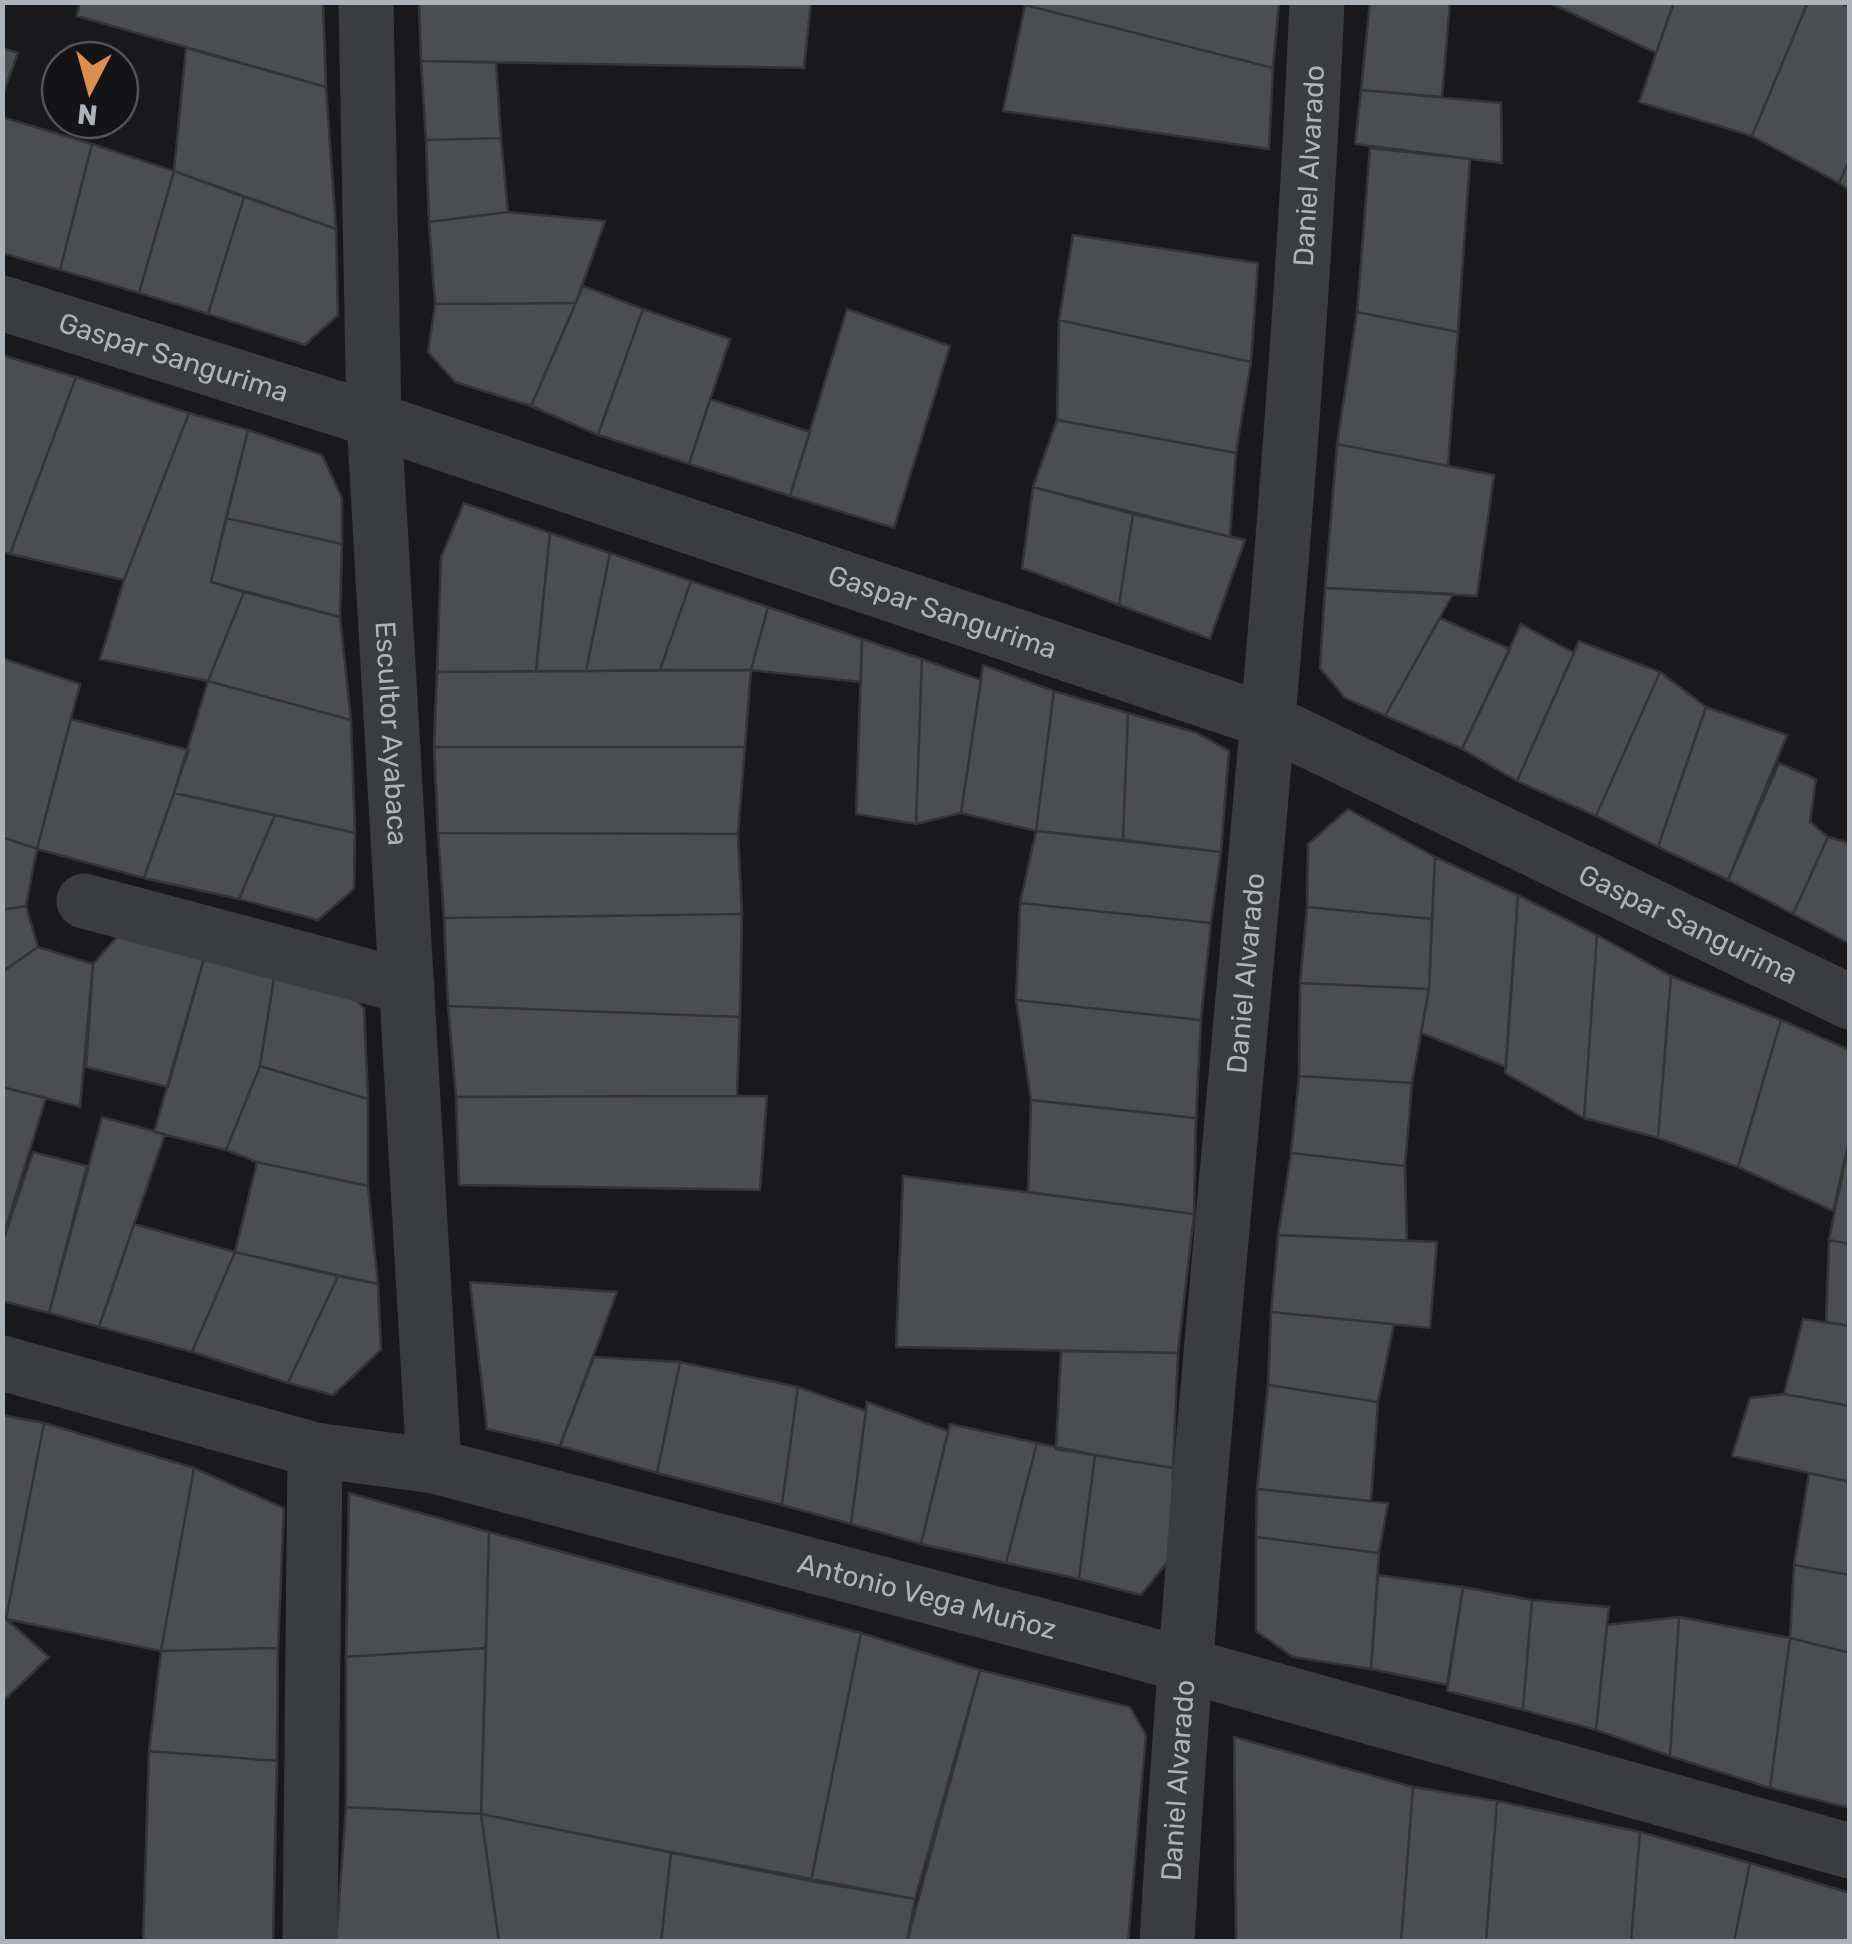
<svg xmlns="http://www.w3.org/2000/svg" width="1852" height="1944" font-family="Rubik,sans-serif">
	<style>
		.building { fill: #4b4d50; stroke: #333436; stroke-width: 2.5 }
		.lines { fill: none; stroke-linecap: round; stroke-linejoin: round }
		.minor { stroke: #3a3c3f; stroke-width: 55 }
		.labels { text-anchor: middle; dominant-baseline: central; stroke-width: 10; stroke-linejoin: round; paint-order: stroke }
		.street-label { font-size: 28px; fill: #adb3b9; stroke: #141416 }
	</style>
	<rect width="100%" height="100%" fill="#19191b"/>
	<path class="building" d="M80,2H323L326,87L77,16Z
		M419,2H811L804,68L421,61Z
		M1025,2H1279L1273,68L1025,5Z
		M1370,2H1450L1442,97L1361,90Z
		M1548,2H1674L1656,53Z
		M1674,2H1808L1752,136L1639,102Z
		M1808,2H1839L1850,8V159L1839,183L1752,136Z
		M1025,5L1273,68L1269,149L1003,111Z
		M2,48L18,53L2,97Z
		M186,48L326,87L336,229L174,171Z
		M421,61L496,62L501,138L426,140Z
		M1361,90L1501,103L1502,163L1355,144Z
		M2,117L92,144L60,270L2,253Z
		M501,138L508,212L429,222L426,140Z
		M92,144L174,171L139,293L60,270Z
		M1370,148L1470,159L1458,332L1357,312Z
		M1850,159V191L1839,183Z
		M174,171L244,197L208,314L139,293Z
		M244,197L336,229L338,315L305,345L208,314Z
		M508,212L605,221L576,303L435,304L429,222Z
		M1073,235L1258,263L1251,362L1059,320Z
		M583,286L643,309L598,435L531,406Z
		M576,303L531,406L455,382L428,352L435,304Z
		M643,309L730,339L689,464L598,435Z
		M847,309L950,346L894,528L790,496Z
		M1357,312L1458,332L1448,466L1337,444Z
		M1059,320L1251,362L1236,453L1057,420Z
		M2,355L76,377L10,554L2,552Z
		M76,377L189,413L124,580L10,554Z
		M710,399L810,432L790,496L689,464Z
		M189,413L248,430L211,582L244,592L208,681L100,659L124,580Z
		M1057,420L1236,453L1230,537L1033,487Z
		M248,430L322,455L342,498V544L226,518Z
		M1337,444L1494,475L1477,596L1325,588Z
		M1033,487L1133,514L1119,605L1022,568Z
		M464,503L550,533L536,671L437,672L441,557Z
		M1133,514L1245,540L1210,639L1119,605Z
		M226,518L342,544L340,617L211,582Z
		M550,533L610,553L586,671H536Z
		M610,553L691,581L660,670L586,671Z
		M691,581L768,607L751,670H660Z
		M1325,588L1453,594L1385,716L1345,698L1320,668Z
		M244,592L340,617L351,720L208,681Z
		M768,607L862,639L861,682L751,670Z
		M1440,618L1510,649L1462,749L1385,716Z
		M1521,624L1574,653L1517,781L1462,749Z
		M862,639L922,659L916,824L856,814Z
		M1579,641L1660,672L1596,816L1517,781Z
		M2,658L80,684L37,849L2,837Z
		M922,659L981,680L961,813L916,824Z
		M983,665L1054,691L1036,831L961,813Z
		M751,670L745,747H434L437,672Z
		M1660,672L1706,707L1658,847L1596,816Z
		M208,681L351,720L355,833L174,793Z
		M1054,691L1128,713L1123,840L1036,831Z
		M1706,707L1787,735L1728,880L1658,847Z
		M1128,713L1197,733L1229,751L1221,852L1123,840Z
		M71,719L189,750L144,878L37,849Z
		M434,747H745L738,834L438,833Z
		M1779,763L1816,779L1810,822L1828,837L1793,914L1728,880Z
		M174,793L275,815L239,899L144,878Z
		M1348,809L1435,857L1432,919L1307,907L1308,844Z
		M275,815L355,833L354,889L318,920L239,899Z
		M1036,831L1221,852L1211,923L1020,903Z
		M438,833L738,834L742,914L444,918Z
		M2,837L37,849L26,906L2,910Z
		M1828,837L1850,843V944L1793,914Z
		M1435,857L1518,895L1506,1067L1421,1033L1429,989Z
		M1518,895L1597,935L1584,1118L1505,1073Z
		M1020,903L1211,923L1201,1020L1016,1000Z
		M26,906L38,947L2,972V910Z
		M1307,907L1432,919L1429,989L1300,983Z
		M742,914L740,1017L448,1006L444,918Z
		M126,927L207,948L168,1087L86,1067L93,964Z
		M1597,935L1671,976L1658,1138L1584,1118Z
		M38,947L93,964L80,1107L2,1087V972Z
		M207,948L276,965L260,1066L226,1150L154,1132Z
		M276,965L341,985L364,1008L368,1099L260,1066Z
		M1671,976L1781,1020L1738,1167L1658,1138Z
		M1300,983L1429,989L1412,1083L1299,1076Z
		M1016,1000L1201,1020L1196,1118L1031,1100Z
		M448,1006L740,1017L737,1096L456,1097Z
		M1781,1020L1850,1050V1137L1833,1211L1738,1167Z
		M260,1066L368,1099V1186L257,1162L226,1150Z
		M1299,1076L1412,1083L1405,1166L1291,1153Z
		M2,1087L46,1098L2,1240Z
		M767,1096L760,1190L459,1185L456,1097Z
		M1031,1100L1196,1118L1194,1214L1028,1192Z
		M102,1117L165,1134L99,1327L49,1313Z
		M1850,1137V1244L1829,1240Z
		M33,1152L87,1166L49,1313L2,1301V1244Z
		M1291,1153L1405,1166L1407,1241L1278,1235Z
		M257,1162L368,1186L378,1284L235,1252Z
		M903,1176L1194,1214L1178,1353L896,1347Z
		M134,1224L235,1252L192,1352L99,1327Z
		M1278,1235L1437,1242L1430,1328L1271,1312Z
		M1829,1240L1850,1244V1326L1826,1322Z
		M235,1252L338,1276L288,1383L192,1352Z
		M338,1276L378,1284L381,1350L333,1395L288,1383Z
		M470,1282L617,1292L560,1446L487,1429Z
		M1271,1312L1394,1324L1378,1402L1268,1385Z
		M1803,1319L1850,1326V1406L1784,1394Z
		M1061,1351L1178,1353L1173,1468L1056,1449Z
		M594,1357L680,1362L657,1473L560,1446Z
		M680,1362L798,1387L782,1505L657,1473Z
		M1268,1385L1378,1402L1371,1501L1257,1489Z
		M798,1387L866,1411L851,1524L782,1505Z
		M1784,1394L1850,1406V1482L1732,1456L1750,1398Z
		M867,1402L948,1431L921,1544L851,1524Z
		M2,1415L44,1423L6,1619L49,1657L2,1702Z
		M44,1423L194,1468L161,1651L6,1619Z
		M950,1424L1037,1443L1006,1563L921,1544Z
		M1037,1443L1095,1455L1079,1579L1006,1563Z
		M1095,1455L1173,1468V1555L1141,1595L1079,1579Z
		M194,1468L284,1508L278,1648L161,1651Z
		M1809,1473L1850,1482V1575L1794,1565Z
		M1257,1489L1388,1503L1379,1553L1256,1537Z
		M349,1493L489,1532L486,1648L346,1657Z
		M489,1532L861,1633L811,1881L481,1814Z
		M1256,1537L1379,1553L1371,1669L1293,1657L1256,1631Z
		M1794,1565L1850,1575V1653L1790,1638Z
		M1378,1575L1463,1587L1447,1685L1371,1669Z
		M1463,1587L1532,1600L1523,1710L1447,1691Z
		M1532,1600L1609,1607L1596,1730L1523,1710Z
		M1679,1617L1790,1638L1770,1788L1670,1756Z
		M1679,1617L1670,1756L1596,1730L1607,1625Z
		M861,1633L980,1670L915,1899L811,1881Z
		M1790,1638L1850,1653V1808L1770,1788Z
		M278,1648L277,1761L149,1751L161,1651Z
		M486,1648L481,1814L346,1807V1657Z
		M980,1670L1130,1707L1146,1735L1128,1942H907Z
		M1234,1737L1413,1787L1401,1942H1236Z
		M149,1751L277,1761L273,1942H143Z
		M1413,1787L1497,1801L1486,1942H1401Z
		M1497,1801L1640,1832L1631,1942H1486Z
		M346,1807L481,1814L499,1942H336Z
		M481,1814L671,1852L661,1942H499Z
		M1640,1832L1750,1863L1734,1942H1631Z
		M671,1852L915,1899L907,1942H661Z
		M1750,1863L1850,1893V1942H1734Z"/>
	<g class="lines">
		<g class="minor">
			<path id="s1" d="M366,2L374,420L434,1466"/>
			<path id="s2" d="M2,303L374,420L1270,722L1850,1002"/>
			<path d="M84,901L407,987"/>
			<path id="s3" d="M2,1363L315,1450L434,1466L1106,1643L1850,1851"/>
			<path d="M310,1942L315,1450"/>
			<path id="s4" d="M1167,1942C1204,1294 1289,651 1317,2"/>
		</g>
	</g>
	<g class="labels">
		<g class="street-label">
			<text stroke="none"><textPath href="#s4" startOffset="1782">Daniel Alvarado</textPath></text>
			<text stroke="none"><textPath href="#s2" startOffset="180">Gaspar Sangurima</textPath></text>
			<text stroke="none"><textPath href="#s2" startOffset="990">Gaspar Sangurima</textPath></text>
			<text stroke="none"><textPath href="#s1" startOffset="732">Escultor Ayabaca</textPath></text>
			<text stroke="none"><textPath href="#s2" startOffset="1800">Gaspar Sangurima</textPath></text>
			<text stroke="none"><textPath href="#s4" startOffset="972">Daniel Alvarado</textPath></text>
			<text stroke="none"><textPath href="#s3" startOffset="955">Antonio Vega Muñoz</textPath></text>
			<text stroke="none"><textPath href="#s4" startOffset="162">Daniel Alvarado</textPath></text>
		</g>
	</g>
	<rect width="1852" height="1944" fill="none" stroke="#adb3b9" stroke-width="10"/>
	<g transform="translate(90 90) rotate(186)"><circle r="48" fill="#141416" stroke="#515457" stroke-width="2.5"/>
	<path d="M0-8L18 38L0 25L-18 38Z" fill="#dc8e50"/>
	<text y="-15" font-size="28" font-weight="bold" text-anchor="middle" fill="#adb3b9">N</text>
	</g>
</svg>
